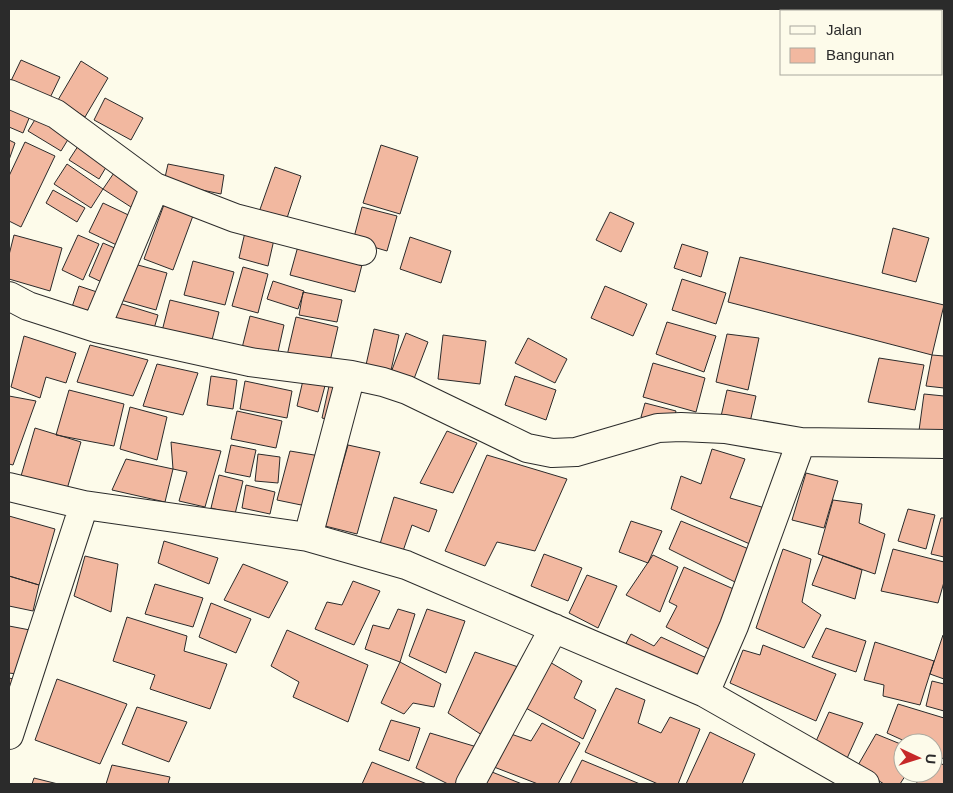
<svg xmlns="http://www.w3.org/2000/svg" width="953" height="793" font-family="Helvetica,sans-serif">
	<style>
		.building { fill: #f2b8a0; stroke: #2b2b2b }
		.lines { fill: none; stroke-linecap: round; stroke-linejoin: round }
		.street-casing { stroke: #2b2b2b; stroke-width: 30 }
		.street { stroke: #fdfbea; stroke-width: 28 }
	</style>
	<rect width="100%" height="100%" fill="#fdfbea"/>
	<path class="building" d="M21,60L60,77L48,102L9,85Z
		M81,61L108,78L85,117L58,100Z
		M105,98L143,118L131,140L94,120Z
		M9,102L32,111L23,133L9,127Z
		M39,113L72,133L61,151L28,131Z
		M9,140L15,143L9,160Z
		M82,140L111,159L99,179L69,160Z
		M25,142L55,156L21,227L9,221V176Z
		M381,145L418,157L400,214L363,203Z
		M67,164L103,189L91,208L54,184Z
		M168,164L224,175L221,194L164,182Z
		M118,167L148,188L134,209L103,189Z
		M275,167L301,176L285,224L258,215Z
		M53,190L85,208L77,222L46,203Z
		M165,202L194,213L173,270L144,259Z
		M103,203L139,220L125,249L89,232Z
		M362,207L397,216L387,251L353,241Z
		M610,212L634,223L621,252L596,240Z
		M246,228L275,235L268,266L239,258Z
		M893,228L929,238L916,282L882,273Z
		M14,235L62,248L50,291L9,279V255Z
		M78,235L99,244L83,280L62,270Z
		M410,237L451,251L441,283L400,269Z
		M300,239L364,257L355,292L290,275Z
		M103,243L124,252L110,286L89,276Z
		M682,244L708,252L701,277L674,268Z
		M740,257L944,305L932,355L728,302Z
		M193,261L234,272L225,305L184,295Z
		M127,262L167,273L156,310L117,299Z
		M243,267L268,274L258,313L232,306Z
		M682,279L726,293L716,324L672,310Z
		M273,281L304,291L298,309L267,299Z
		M79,286L103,294L94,321L70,313Z
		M605,286L647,304L633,336L591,318Z
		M303,292L342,300L337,322L299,315Z
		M170,300L219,312L211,344L162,331Z
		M119,303L158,315L151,339L112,329Z
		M250,316L284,325L276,361L241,352Z
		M296,317L338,327L328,370L286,360Z
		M667,322L716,336L704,372L656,354Z
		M374,329L399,335L389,379L364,374Z
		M406,333L428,342L412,384L390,375Z
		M727,334L759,338L748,390L716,382Z
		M443,335L486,341L480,384L438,379Z
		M24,336L76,353L66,383L46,377L40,398L11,387Z
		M528,338L567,359L555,383L515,363Z
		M90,345L148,360L133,396L77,382Z
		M932,355L944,356V388L926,386Z
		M879,358L924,365L915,410L868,402Z
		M653,363L705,378L696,412L643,397Z
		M157,364L198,373L183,415L143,406Z
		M211,376L237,380L233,409L207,405Z
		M304,376L326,382L318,412L297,406Z
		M515,376L556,390L546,420L505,405Z
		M245,381L292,391L287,418L240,409Z
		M329,386L341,388L334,421L322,418Z
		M69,390L124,404L114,446L56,435Z
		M727,390L756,396L748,431L719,425Z
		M924,394L944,396V439L918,438Z
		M9,396L36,401L13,465L9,464Z
		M645,403L676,411L672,425L641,417Z
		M130,407L167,417L157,460L120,449Z
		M237,411L282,421L276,448L231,439Z
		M35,428L81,442L67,489L21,476Z
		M447,431L477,443L453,493L420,483Z
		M171,442L221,451L205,507L179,501L187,472L173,469Z
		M231,445L256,450L250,477L225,472Z
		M348,445L380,452L357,534L325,526Z
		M712,449L745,459L730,498L765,508L752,545L671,509L681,476L701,484Z
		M290,451L320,456L306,506L277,500Z
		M258,454L280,457L278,483L255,481Z
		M487,455L567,479L535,551L497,542L485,566L445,551Z
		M126,459L173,469L165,502L112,490Z
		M806,473L838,481L824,528L792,520Z
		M219,475L243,481L235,514L211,508Z
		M246,485L275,492L270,514L242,508Z
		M394,497L437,510L429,532L412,525L403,551L380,544Z
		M833,500L862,504L859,523L885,534L875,574L818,554Z
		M908,509L935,515L926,549L898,541Z
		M9,516L55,529L39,585L9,576Z
		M941,518H944V557L931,554Z
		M631,521L662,531L648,563L619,552Z
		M681,521L756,552L743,586L669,549Z
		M164,541L218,558L209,584L158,563Z
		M783,549L811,559L802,602L821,615L804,648L756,628Z
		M893,549L944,562V582L938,603L881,591Z
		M544,554L582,568L568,601L531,586Z
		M653,555L678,567L660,612L626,595Z
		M85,556L118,564L111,612L74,596Z
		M823,556L862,570L855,599L812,585Z
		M243,564L288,582L269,618L224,600Z
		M684,567L738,591L715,652L666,627L677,606L669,602Z
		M587,575L617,586L598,628L569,613Z
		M9,576L39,585L33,611L9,606Z
		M353,581L380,591L354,645L315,629L327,602L342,605Z
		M155,584L203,598L193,627L145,614Z
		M211,603L251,619L236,653L199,637Z
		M398,609L415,614L400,662L365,649L373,625L389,629Z
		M427,609L465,621L446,673L409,656Z
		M127,617L187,636L184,651L227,664L210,709L150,689L155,675L113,661Z
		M9,626L30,630L17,674L9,673Z
		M826,628L866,641L856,672L812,657Z
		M287,630L368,665L348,722L293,697L299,682L271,666Z
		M631,634L654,646L661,637L713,661L702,686L622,651Z
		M943,635L944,636V679L930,674Z
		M875,642L934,661L920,705L883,696L884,685L864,680Z
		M763,645L836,674L816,721L730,683L743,650L760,655Z
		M475,652L521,668L485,737L448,713Z
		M548,661L582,681L574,698L596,710L583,739L522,706Z
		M400,662L441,684L434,707L413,703L404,714L381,703Z
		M9,678L18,680L9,712Z
		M57,679L127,704L100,764L35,740Z
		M932,681L944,684V711L926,706Z
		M616,688L645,700L638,723L661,733L670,717L700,729L678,784H658L585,752Z
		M898,704L944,718V759L933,754V743H909L887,733Z
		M137,707L187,722L169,762L122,744Z
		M829,712L863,723L844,765L813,748Z
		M391,720L420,728L409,761L379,750Z
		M542,723L580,743L558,784H538L494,767L511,734L531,741Z
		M710,732L755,754L742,784H686Z
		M430,733L477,747L459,784H448L416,768Z
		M876,734L903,745V773H907L900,784H884L857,767Z
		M582,760L640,784H570Z
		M933,760L944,765V784H916L922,773H933Z
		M372,762L427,784H362Z
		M112,765L170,777L168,784H106Z
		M492,772L522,784H485Z
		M34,778L58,784H32Z"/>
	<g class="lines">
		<g class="street-casing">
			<path id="street" d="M9,94L56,114L155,187L235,218L362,251
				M9,296L28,306L96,328L250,362L351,375L383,382L407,390L527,448L552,453L576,452L658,428L681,427L725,429L801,442L944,444
				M96,328L155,187
				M9,487L84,505L308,537L406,565L705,693L865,784
				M308,537L351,375
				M705,693L734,626L801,442
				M9,735L84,505
				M470,784L554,628"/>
		</g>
		<use href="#street" class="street"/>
	</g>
	<rect width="953" height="793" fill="none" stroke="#2b2b2b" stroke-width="20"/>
	<rect x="780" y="10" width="162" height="65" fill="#fdfbea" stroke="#a9a89e"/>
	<rect x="790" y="26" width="25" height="8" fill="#fdfbea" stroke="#a9a89e"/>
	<text x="826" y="35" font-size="15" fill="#2b2b2b">Jalan</text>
	<rect x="790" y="48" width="25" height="15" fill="#f2b8a0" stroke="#a9a89e"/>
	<text x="826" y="60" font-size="15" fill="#2b2b2b">Bangunan</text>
	<g transform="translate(918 758) rotate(94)"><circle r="24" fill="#fdfbea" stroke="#a9a89e"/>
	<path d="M0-4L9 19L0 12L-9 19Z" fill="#c62828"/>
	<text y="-8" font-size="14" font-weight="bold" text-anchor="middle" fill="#2b2b2b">U</text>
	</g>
</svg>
